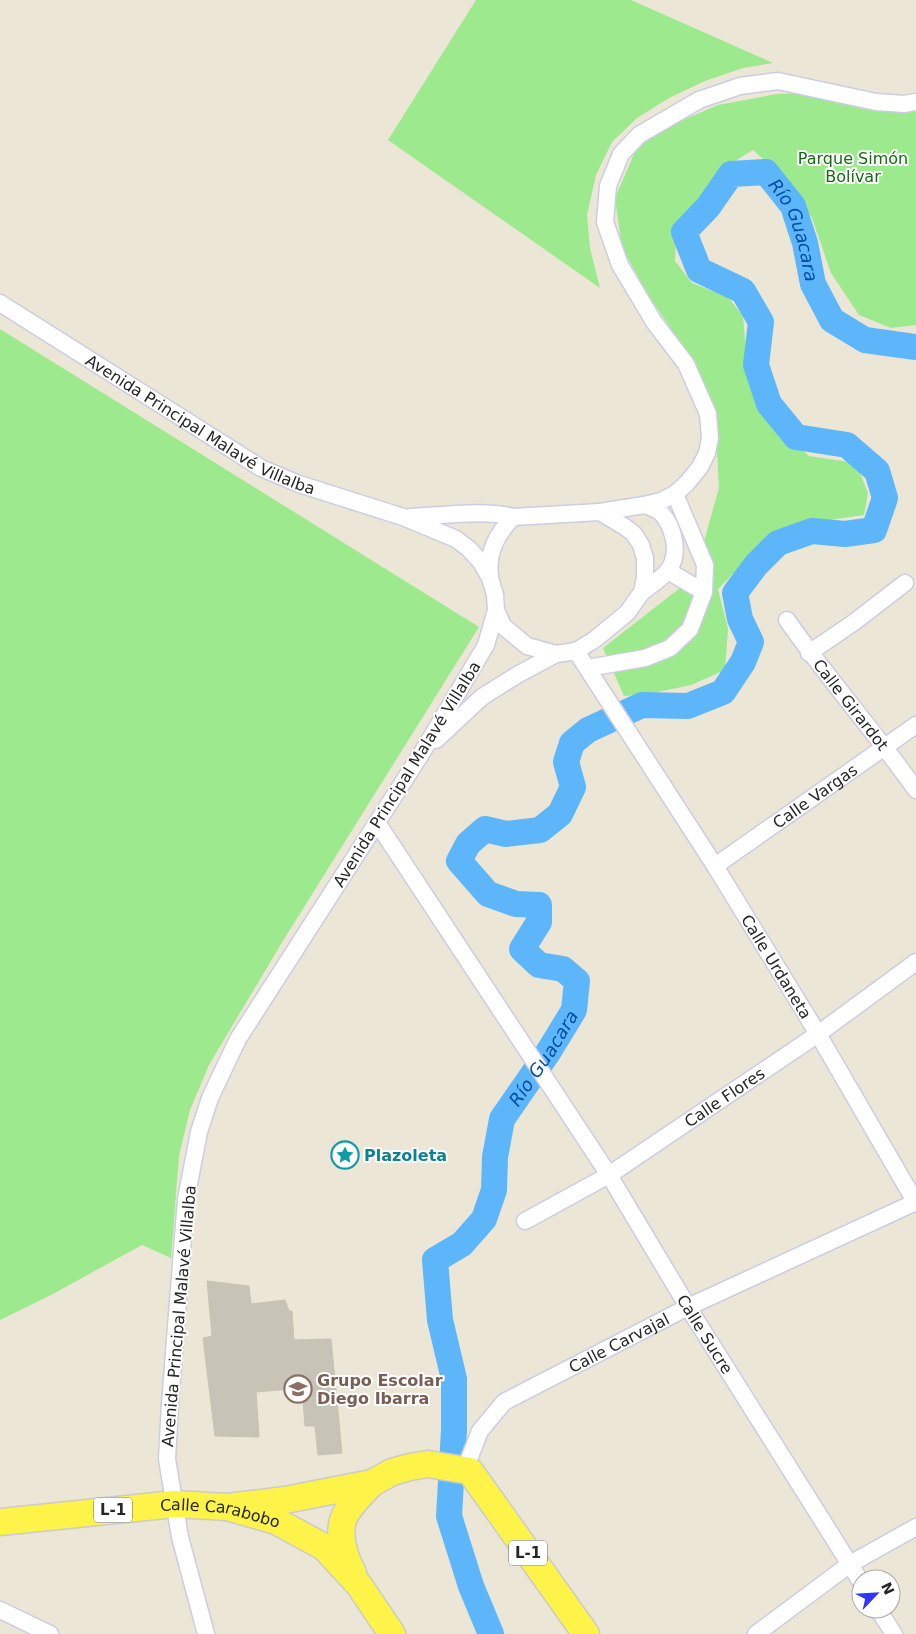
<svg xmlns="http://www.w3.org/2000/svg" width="916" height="1634" font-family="'DejaVu Sans',sans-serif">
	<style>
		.green { fill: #9de98d }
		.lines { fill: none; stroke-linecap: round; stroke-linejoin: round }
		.river { stroke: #5db6fa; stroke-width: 26 }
		.building { fill: #c7c3b7; stroke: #c7c3b1 }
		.minor-casing { stroke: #cccde3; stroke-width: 19 }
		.primary-casing { stroke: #cbcbcb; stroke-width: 29 }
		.minor { stroke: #fff; stroke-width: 16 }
		.primary { stroke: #fef349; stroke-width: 26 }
		.labels { text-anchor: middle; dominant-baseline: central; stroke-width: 4; stroke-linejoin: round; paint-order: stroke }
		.shield { fill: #fff; stroke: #686868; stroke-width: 1 }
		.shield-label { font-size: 15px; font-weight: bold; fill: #272727 }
		.park-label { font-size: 16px; fill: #156a12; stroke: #fff }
		.street-label { font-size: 16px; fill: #272727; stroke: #fff }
		.culture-label { font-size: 16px; font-weight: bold; fill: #0d838f; stroke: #fff; text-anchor: start }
		.education-label { font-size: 16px; font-weight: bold; fill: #785e54; stroke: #fff; text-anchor: start }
		.water-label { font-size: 18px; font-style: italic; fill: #004fa3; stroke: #fff }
	</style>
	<rect width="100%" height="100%" fill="#ece6d7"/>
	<path class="green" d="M476,0H631L773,63L743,68L705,81L669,98L637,118L612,142L596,175L587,215L590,248L600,288L388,140Z
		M817,93L916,104V325L891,328L859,315L831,273L812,218L788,182L753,150L730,164L677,222L675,261L692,283L728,297L743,316L749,385L761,413L809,456L856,463L868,493L864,515L809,523L775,532L718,589L728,629L725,670L691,685L648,694L624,696L603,648L694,577L719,488L715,414L684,348L649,296L622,248L615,198L641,138L718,105L777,94Z
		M0,329L479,627L281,944L209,1065L190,1110L179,1156L171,1258L142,1245L51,1295L0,1320Z"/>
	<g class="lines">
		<path class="river" id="s1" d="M491,1634L471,1586L449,1516L454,1430V1379L440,1320L435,1260L462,1244L484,1219L494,1190L495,1157L502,1119L549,1051L574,1010L577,981L563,969L539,965L522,949L539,922V905L516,904L488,894L459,861L468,844L485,829L506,834L540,830L560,814L573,787L566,762L572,743L588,730L642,705L688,706L723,692L743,662L751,642L740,619L735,593L756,565L778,543L812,531L845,534L874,530L885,498L877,471L847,445L796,437L769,404L756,365L761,322L743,291L699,270L684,232L708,207L731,174L766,172L793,206L805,243L813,284L832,320L865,340L916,347"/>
	</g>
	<path class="building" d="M207,1281L249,1286L251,1304L285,1300L289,1311H292L294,1340L331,1339L342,1453L318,1455L315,1426H305L302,1388L256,1392L259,1437L215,1436L203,1338L212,1336Z"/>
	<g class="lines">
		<g class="minor-casing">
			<g id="minor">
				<path id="s2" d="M0,303L261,468L299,484L403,517L456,539L469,549L481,562L490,578L495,595L496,610L486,645L423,751L238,1039L210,1098L199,1132L186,1199L170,1404L167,1459L180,1537L206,1634"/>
				<path d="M600,512L644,505L661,501L675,494L687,483L700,467L707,453L710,438L708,414L686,364L654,322L620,265L605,222L608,186L621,154L639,135L699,100L740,86L778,81L876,102L904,104L916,102"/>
				<path d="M410,517C441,516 484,509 513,517L600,512L625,527L634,534L641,545L645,558V578L642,592L627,613L594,640L576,651L556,654L517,675L482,697L436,740"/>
				<path d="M668,571L704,592"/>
				<path d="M490,576C487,552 497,534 513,517"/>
				<path d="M642,592C651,585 663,578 669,569C680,553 674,528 662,514C657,509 651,507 644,505"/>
				<path d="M496,610L503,626L527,646L556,654"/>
				<path id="s3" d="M787,620C828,679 875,732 916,790"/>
				<path id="s4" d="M576,651L715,866L818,1034L916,1203"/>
				<path d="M809,653L853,623L905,583"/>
				<path d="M588,668L645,658L670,648L690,629L704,592L705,565L675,494"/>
				<path id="s5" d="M378,824L609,1175L688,1307L861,1582"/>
				<path id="s6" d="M715,866L916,725"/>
				<path id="s7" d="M525,1221L609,1175L818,1034L916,962"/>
				<path id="s8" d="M470,1471L469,1459L480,1431L504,1402L688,1307L916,1202"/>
				<path d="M878,1609L894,1634"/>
				<path d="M0,1610L50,1634"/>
				<path d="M756,1634L850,1564L916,1527"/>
			</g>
		</g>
		<g class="primary-casing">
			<g id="primary">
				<path d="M227,1507L285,1500L372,1483L392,1472L410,1467L428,1464L470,1471L586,1634"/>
				<path id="s9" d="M0,1522L175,1504L227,1507L276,1521L324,1547L359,1585L392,1634"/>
				<path d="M353,1573C345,1558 338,1537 343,1520C348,1506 362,1494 372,1483"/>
			</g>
		</g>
		<use href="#minor" class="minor"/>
		<use href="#primary" class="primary"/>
	</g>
	<defs>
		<g id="sight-ring" transform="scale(1.4375)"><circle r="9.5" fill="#fff" stroke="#0f9aa8" stroke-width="1.5"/><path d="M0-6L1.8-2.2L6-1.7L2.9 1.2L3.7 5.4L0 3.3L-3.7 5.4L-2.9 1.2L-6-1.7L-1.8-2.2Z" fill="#0f9aa8"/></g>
		<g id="school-ring" transform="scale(1.4375)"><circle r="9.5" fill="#fff" stroke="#8d6e63" stroke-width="1.5"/><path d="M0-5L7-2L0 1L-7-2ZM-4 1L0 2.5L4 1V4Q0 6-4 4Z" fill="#8d6e63"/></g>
	</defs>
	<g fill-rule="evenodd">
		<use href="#sight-ring" x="345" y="1155"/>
		<use href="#school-ring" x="298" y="1389"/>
	</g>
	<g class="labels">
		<g class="shield">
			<rect x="94" y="1497.5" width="38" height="25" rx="4"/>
			<rect x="509" y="1540.5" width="38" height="25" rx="4"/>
		</g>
		<g class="shield-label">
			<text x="113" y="1510">L-1</text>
			<text x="528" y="1553">L-1</text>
		</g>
		<g class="park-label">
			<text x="853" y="158">Parque Simón<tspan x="853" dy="18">Bolívar</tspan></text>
		</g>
		<g class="street-label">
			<text stroke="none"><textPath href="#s2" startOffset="235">Avenida Principal Malavé Villalba</textPath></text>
			<text stroke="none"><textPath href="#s3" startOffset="106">Calle Girardot</textPath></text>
			<text transform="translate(407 774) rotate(-58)">Avenida Principal Malavé Villalba</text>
			<text stroke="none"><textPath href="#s6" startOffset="122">Calle Vargas</textPath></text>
			<text stroke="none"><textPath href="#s4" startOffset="374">Calle Urdaneta</textPath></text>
			<text stroke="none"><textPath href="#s7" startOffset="235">Calle Flores</textPath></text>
			<text transform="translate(179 1316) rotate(-85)">Avenida Principal Malavé Villalba</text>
			<text stroke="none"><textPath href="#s5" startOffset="606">Calle Sucre</textPath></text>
			<text stroke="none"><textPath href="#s8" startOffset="209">Calle Carvajal</textPath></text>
			<text stroke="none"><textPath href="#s9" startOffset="222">Calle Carabobo</textPath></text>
		</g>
		<g class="culture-label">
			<text x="364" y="1155">Plazoleta</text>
		</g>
		<g class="education-label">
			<text x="317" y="1380">Grupo Escolar<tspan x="317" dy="18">Diego Ibarra</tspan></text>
		</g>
		<g class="water-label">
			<text stroke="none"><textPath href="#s1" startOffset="2141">Río Guacara</textPath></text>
			<text stroke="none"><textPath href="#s1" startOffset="624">Río Guacara</textPath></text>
		</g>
	</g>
	<g transform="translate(876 1594) rotate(65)"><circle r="24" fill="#ffffff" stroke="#a9a9a9"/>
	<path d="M0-4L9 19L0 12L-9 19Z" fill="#3134ff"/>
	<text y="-8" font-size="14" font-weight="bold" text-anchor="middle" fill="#272727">N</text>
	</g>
</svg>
